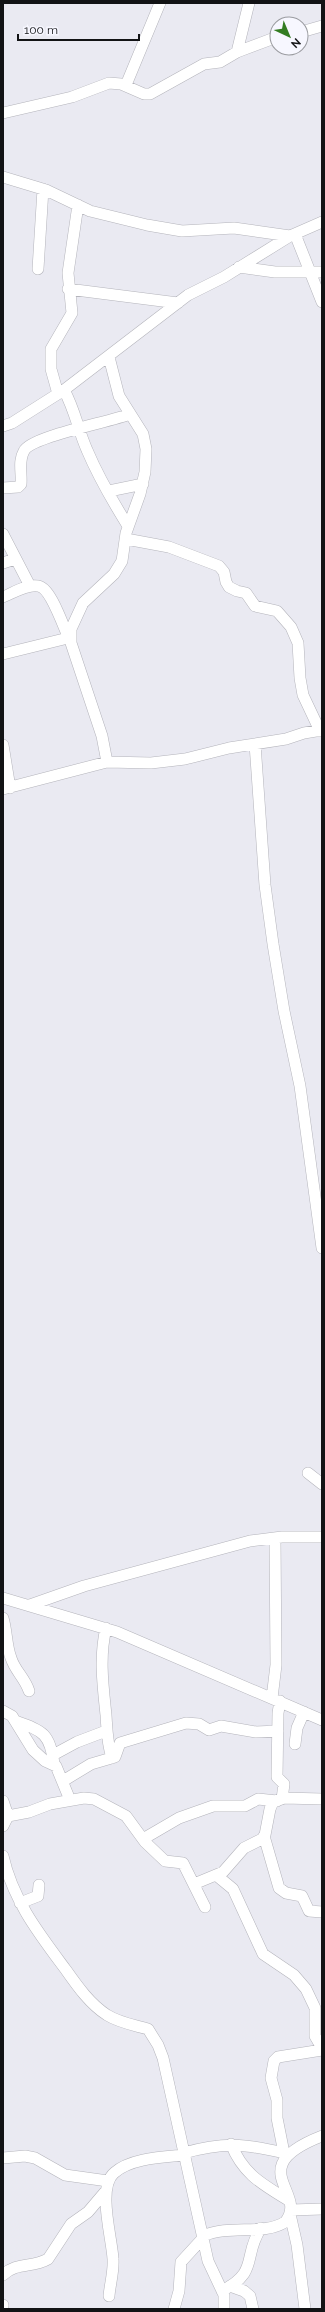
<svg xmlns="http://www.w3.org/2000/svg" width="325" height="2312" font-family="Raleway,sans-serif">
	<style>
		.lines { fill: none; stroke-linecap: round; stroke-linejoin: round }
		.minor-casing { stroke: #b4b4bb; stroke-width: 12 }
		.minor { stroke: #fff; stroke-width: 11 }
	</style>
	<rect width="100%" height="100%" fill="#eaeaf2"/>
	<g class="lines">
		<g class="minor-casing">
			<path id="minor" d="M301,32L322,26
				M237,52L249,3
				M126,85L160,3
				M3,113L72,97L109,83L121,84L144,94H150L204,64L220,62L237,52L277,37
				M3,177L46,190L90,211L147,225L182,231L234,228L290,236
				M295,234L322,302
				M239,267L275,272H322
				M38,269L43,189
				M68,289L178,303
				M64,390C75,410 78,430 87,450C98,476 113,502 128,526
				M58,394L51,369V349L72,313L68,273L78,205
				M3,426L12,423L64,390L188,295L224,277L290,236L322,222
				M3,488L18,487L21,484C22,473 18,461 24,451C31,436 111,422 130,414
				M109,491L143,484
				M3,534L30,586
				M126,539L169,547L219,566L224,572L226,582L229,587L237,591L246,593L255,606L277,611L291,627L298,643L300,678L303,695L320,731
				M3,563L15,559
				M3,597C13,593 27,584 38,586C51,587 64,629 70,641
				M3,654L68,638
				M255,744L265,885L273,944L284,1011L300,1086L322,1248
				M3,745L10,788
				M107,762L102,736L71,643V629L83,603L114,574L122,561L126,533L140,494L145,472L146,449L143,434L119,396L109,357
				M3,789L107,762L151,763L185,759L229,748L286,739L304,733L322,730
				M308,1473L322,1484
				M3,1598L117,1632L322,1720
				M30,1605L84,1586L250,1541L282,1537H322
				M3,1618C7,1631 6,1645 11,1658C15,1671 25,1678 29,1691
				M106,1628C99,1657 103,1686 106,1715C107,1730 107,1743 112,1758
				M272,1698L276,1665L275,1538
				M280,1701L278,1713L277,1777L284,1784L282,1799
				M3,1711L12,1716L33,1750L45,1761L56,1766L70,1800
				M15,1721C43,1731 50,1733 54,1764
				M295,1744L297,1728L304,1712
				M53,1755L77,1742L106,1731
				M63,1781L91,1764L115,1757L120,1743L186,1723L199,1724L209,1730L221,1726L256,1732L278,1731
				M3,1801L8,1816L3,1826
				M8,1816L29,1812L50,1804L84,1798L94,1799L126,1816L145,1842L165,1861L183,1863L205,1907
				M264,1836L279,1888L286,1893L302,1896L309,1911L322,1912
				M143,1839L179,1818L213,1806H245L258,1799L277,1801
				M3,1856C13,1901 40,1935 66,1970C78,1987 90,2004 107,2015C120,2023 134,2025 148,2029L158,2045L163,2058L208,2261L224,2295V2309
				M216,1875L233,1889L263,1954L294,1975L306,1989L315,2008V2036L322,2048
				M194,1884L223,1872L244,1848L262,1839L265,1835L270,1809L273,1802L284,1798L322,1799
				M20,1903L38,1896L39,1885
				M231,2144C243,2174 262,2184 288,2200
				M184,2153C225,2141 247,2144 288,2154
				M284,2153L277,2118V2100L271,2078L274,2061L278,2057L322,2050
				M3,2158L25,2156L35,2158L65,2175L108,2181
				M291,2210L322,2209
				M290,2214L297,2245L305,2309
				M203,2236C230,2224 263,2236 285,2222C310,2193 240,2168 322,2136
				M3,2275C16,2262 33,2268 48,2259L71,2224L88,2212L105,2192
				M230,2286L244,2291L250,2296L253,2309
				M222,2291C260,2271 242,2257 261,2228
				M109,2296C110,2284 114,2271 113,2259C112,2238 97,2188 114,2173C130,2158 164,2157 184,2155
				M3,2305V2306
				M174,2309L179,2291L181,2262L203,2238"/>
		</g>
		<use href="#minor" class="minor"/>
	</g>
	<rect width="325" height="2312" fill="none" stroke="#121315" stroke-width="8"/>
	<g transform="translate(289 36) rotate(136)"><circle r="19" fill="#f7f7ff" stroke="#9b9ca1"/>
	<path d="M0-3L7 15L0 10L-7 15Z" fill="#337c22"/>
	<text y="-6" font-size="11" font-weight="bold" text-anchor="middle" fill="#121315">N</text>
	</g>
	<path d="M18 34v6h121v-6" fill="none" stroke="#121315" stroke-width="2"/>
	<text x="24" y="34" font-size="12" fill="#121315" stroke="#f7f7ff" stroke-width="3" paint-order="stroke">100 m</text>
</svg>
